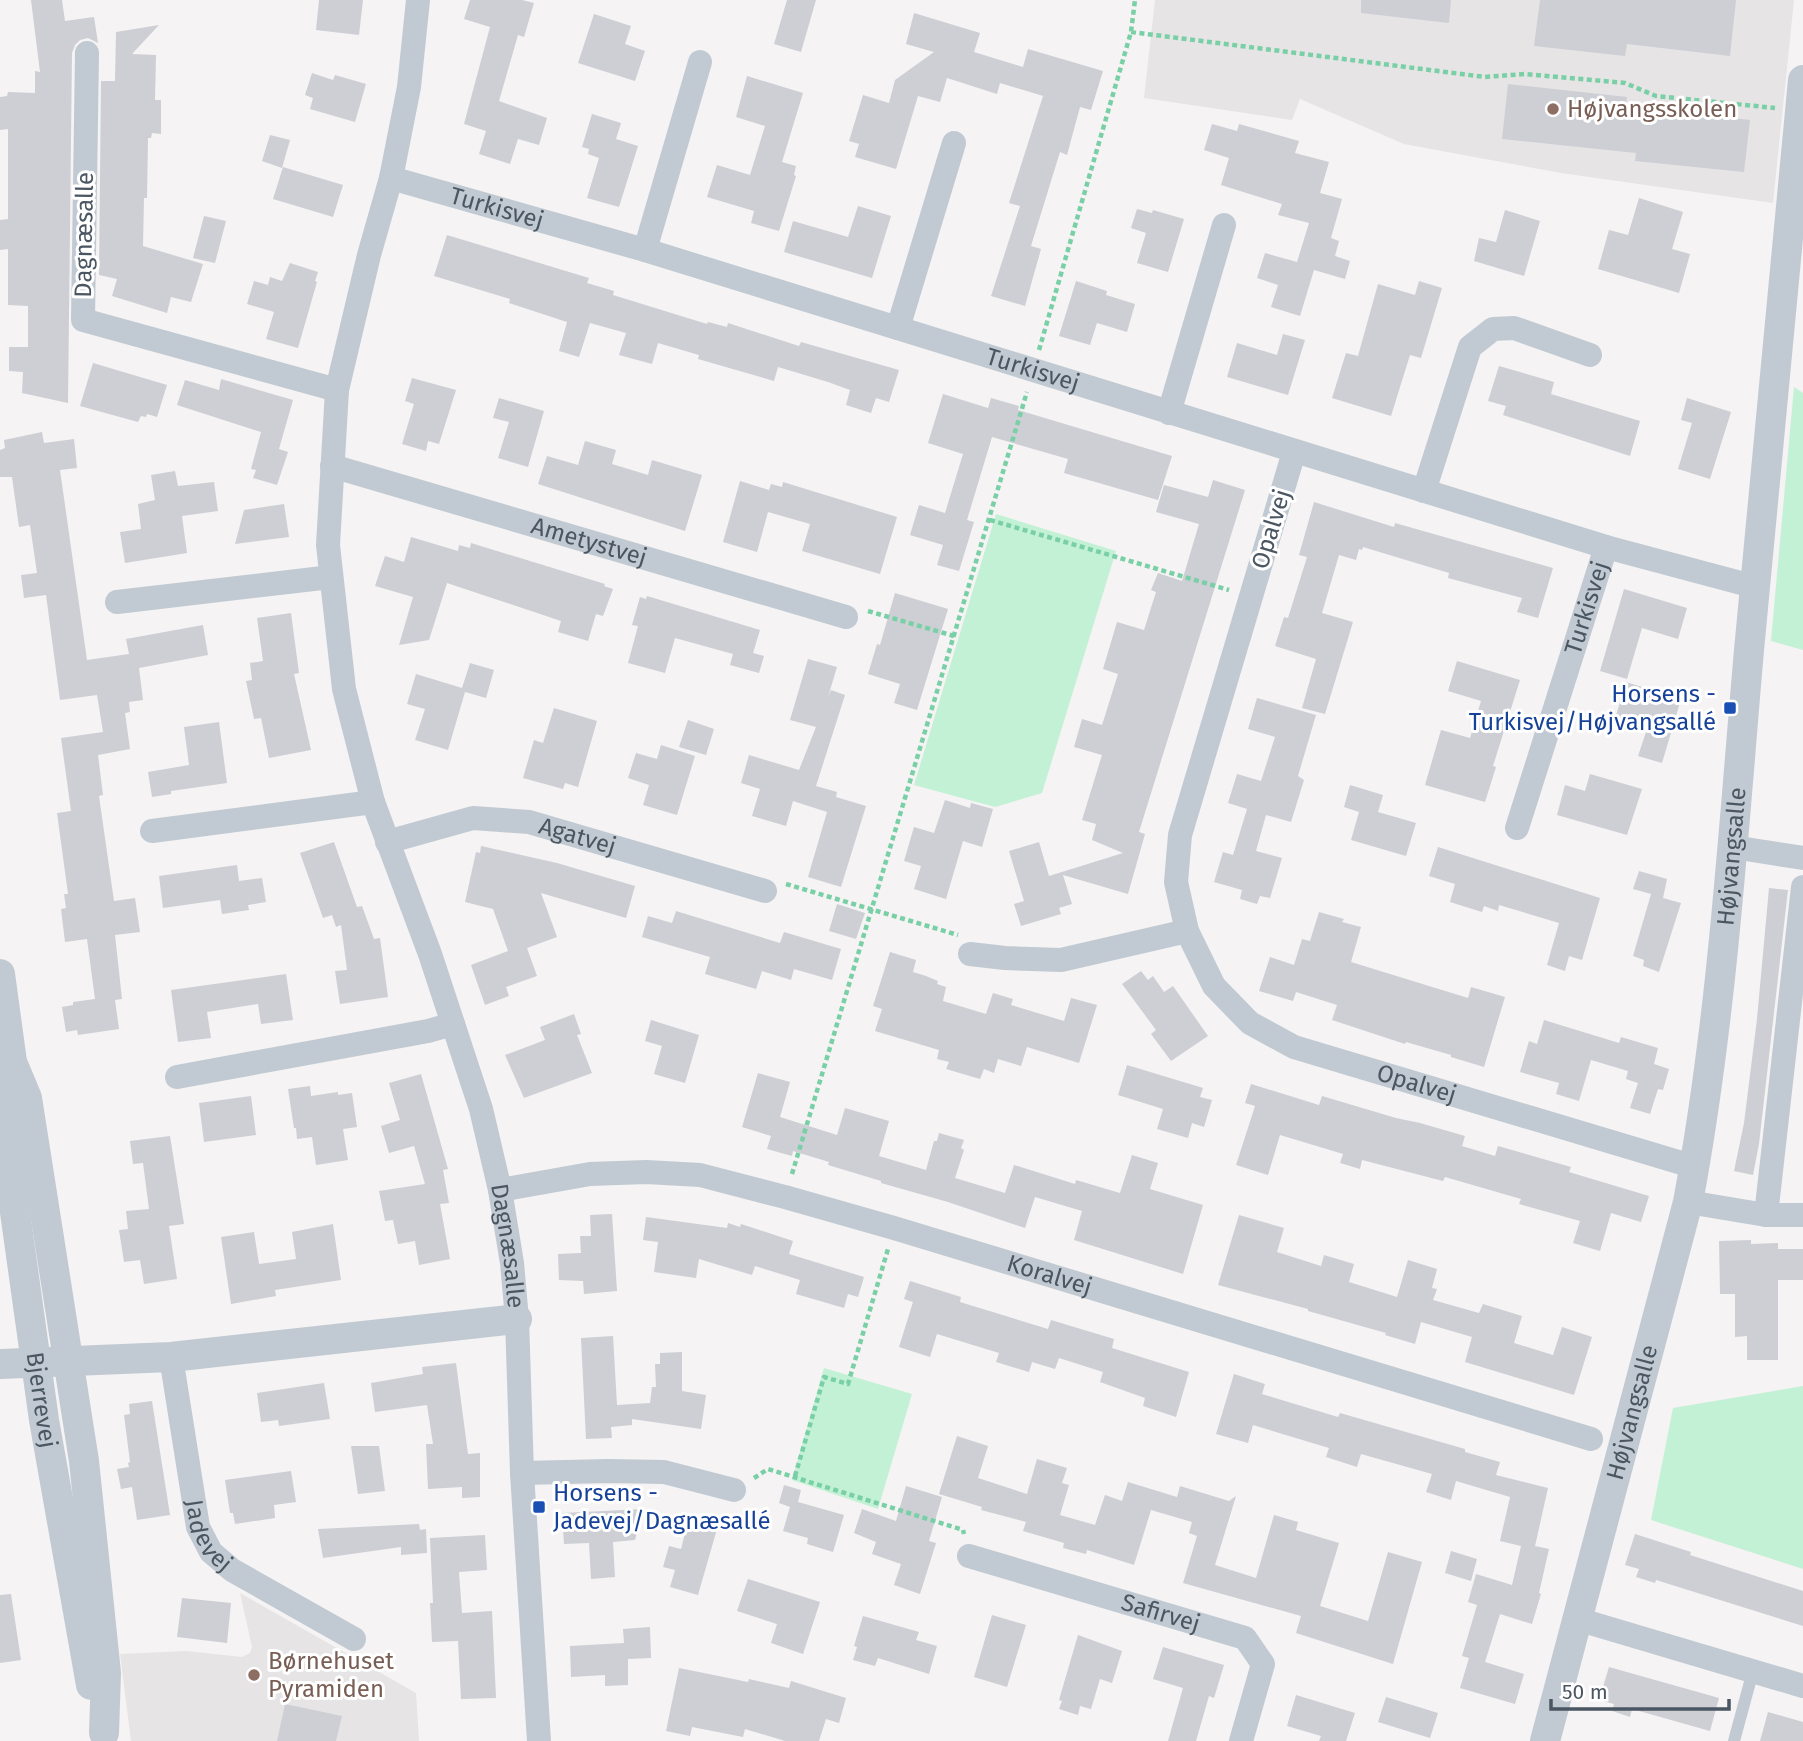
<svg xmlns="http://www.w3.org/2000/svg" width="1803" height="1741" font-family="'Fira Sans',sans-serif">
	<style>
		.education { fill: #e6e4e5 }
		.green { fill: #c3f1d5 }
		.building { fill: #cdcfd5 }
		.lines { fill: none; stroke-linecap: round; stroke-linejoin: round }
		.path { stroke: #7ad0a6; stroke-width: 4.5; stroke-dasharray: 5 3.5; stroke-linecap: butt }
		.service { stroke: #c1cad2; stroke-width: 12 }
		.minor { stroke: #c1cad2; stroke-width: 24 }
		.tertiary { stroke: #c1cad2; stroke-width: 30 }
		.education-dot { fill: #8d6e63; stroke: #fff; stroke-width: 2.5 }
		.transit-dot { fill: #1a4fb4; stroke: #fff; stroke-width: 2.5 }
		.labels { text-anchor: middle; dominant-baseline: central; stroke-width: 6; stroke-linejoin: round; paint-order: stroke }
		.education-label { font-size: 24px; fill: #785e54; stroke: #fff; text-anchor: start }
		.street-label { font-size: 24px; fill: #4a5661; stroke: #fff }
		.transit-label { font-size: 24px; fill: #164399; stroke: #fff; text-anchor: end }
	</style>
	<rect width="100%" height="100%" fill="#f5f3f3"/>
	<path class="education" d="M1155,0H1794L1773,203L1561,173L1404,144L1300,99L1292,120L1144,98Z
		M240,1593L416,1693L419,1741H131L120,1654L186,1651L242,1657L250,1653L252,1647Z"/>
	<path class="green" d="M1794,387L1803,393V650L1771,641Z
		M996,514L1116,551L1042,793L995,807L914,785Z
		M824,1368L912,1394L878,1509L792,1480Z
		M1803,1386V1569L1651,1520L1673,1408Z"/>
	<path class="building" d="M31,0H62L65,21L94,17L98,43L88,38L80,40L75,45L72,53L68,403L22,393L23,372L9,371V347H28V306L8,305V249L0,250V220L8,219V129L0,130V97L7,96L8,92L35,93V71L40,72Z
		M319,0H363L359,35L316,30Z
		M470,0H522L534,3L524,37L518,35L499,101L547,118L539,145L518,139L510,164L479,154L486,131L464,124L490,27L464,19Z
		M787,0H816L801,52L774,44Z
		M1361,0H1451L1449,23L1361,13Z
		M1540,0H1736L1730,56L1627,44L1625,56L1534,46Z
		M914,13L980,33L974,52L1023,67L1028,49L1103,71L1091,110L1080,107L1067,155L1060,152L1031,246L1041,249L1025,306L991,296L1020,206L1009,203L1043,96L1000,83L997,94L947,78L940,102L918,96L896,169L855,157L859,144L849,141L863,95L889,103L895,80L934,52L906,44Z
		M594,14L631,26L625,44L645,51L635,81L578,63Z
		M159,25L132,54L156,55L155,100H161V134L152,133L151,138H148L147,198H144L143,246L203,264L191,302L171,297L167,313L112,296L117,279L99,275L101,81H115L116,32Z
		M312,73L333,80L335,75L366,84L355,122L310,109L313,98L305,95Z
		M747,76L803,93L782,162L796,166L794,175L796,176L779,231L751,223L754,211L707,197L717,165L750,175L765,126L736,117Z
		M1508,84L1627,97L1626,106L1750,120L1744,172L1635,161L1636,153L1502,139Z
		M592,114L621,123L616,139L638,146L619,207L587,198L599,158L588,154L589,149L582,147Z
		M1212,124L1237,131L1239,124L1299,141L1295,153L1329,162L1320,193L1342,199L1331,238L1339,241L1335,256L1350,261L1345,279L1314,270L1300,316L1271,307L1278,285L1257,278L1265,253L1297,262L1309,223L1278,215L1282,204L1221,185L1229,158L1204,150Z
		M270,135L290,140L282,168L262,161Z
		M283,167L343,185L333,217L273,199Z
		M1639,198L1683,212L1672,249L1690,254L1679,293L1598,269L1609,230L1628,235Z
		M858,206L891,216L872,278L784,252L793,221L848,237Z
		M1137,209L1152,213L1153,210L1184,219L1168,272L1137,263L1146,233L1131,228Z
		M1505,210L1540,221L1524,276L1474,261L1479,238L1496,242Z
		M204,216L226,221L215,263L193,258Z
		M447,235L589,278L587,283L614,291L613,295L707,324L708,322L727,327L728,323L799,346L801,342L899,370L889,402L876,398L871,413L846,405L850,390L828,382L778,367L774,381L698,359L699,355L658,343L652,364L619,355L626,333L590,323L579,357L559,351L567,322L509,303L510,299L434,276Z
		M290,263L318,272L315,281L317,282L298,348L266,339L274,312L247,304L254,281L268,285L270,277L282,281Z
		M1076,281L1107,291L1106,295L1135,304L1127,332L1097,323L1090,345L1059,336Z
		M1419,281L1442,288L1421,358L1410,355L1391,416L1332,398L1346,353L1358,356L1378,284L1415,295Z
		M1283,334L1305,340L1288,395L1227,377L1237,343L1277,355Z
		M93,363L167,385L157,417L147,414L146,417L141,416L138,422L80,406Z
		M1499,366L1554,382L1551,394L1640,421L1630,456L1503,415L1506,406L1488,401Z
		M412,378L456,390L439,444L428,441L426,451L402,444L414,404L405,401Z
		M221,379L293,400L279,449L288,452L277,485L253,478L256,470L251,469L261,432L177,405L185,380L219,390Z
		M943,394L988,408L991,398L1019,406L1018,410L1172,456L1158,500L1064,473L1068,459L992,437L967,520L974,522L959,571L937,565L943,545L910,535L919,505L945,513L963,454L928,443Z
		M499,398L544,411L528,467L498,458L509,422L493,418Z
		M1687,398L1731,412L1710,479L1678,469L1692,423L1681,420Z
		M42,432L44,443L74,439L77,468L60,470L87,660L129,654L126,639L203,625L208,655L139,668L143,700L129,702L130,712L125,713L130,749L98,755L103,795L99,796L114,901L135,898L140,932L115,935L122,999L115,1000L119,1029L78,1035L77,1030L66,1032L62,1007L73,1005V1002L95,999L87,939L65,942L61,909L66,908L64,894H68L57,813L71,811L61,738L103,732L97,695L60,700L46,595L24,598L21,575L37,573L30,525L19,527L12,477H0V450L5,448L4,440Z
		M585,441L616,450L612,464L648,475L652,460L702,475L685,531L538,484L547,456L578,465Z
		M175,471L178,486L214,482L218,511L182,516L187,553L125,563L120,532L141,529L138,504L155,500L151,475Z
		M1213,480L1245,490L1139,832L1145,834L1128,894L1063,875L1072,904L1059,908L1061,914L1021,926L1014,904L1024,901L1009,851L1039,842L1049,876L1123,853L1092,840L1096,824L1082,820L1102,755L1074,747L1082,719L1102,725L1118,674L1103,669L1117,622L1144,630L1156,592L1151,590L1158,573L1182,581L1199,524L1156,512L1164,485L1208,497Z
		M740,481L769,490L771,484L782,487L783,482L897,517L880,574L802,551L810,524L768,512L757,552L723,542Z
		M1314,502L1394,527L1395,523L1553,568L1538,618L1517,612L1522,598L1448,578L1449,573L1363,547L1362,550L1359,549L1356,560L1339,555L1322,613L1353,622L1325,714L1302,708L1316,659L1275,646L1284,617L1288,618L1307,557L1299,555Z
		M284,504L289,537L235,544L244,510Z
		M411,537L458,551L459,545L470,548L471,543L605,584L604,586L613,589L603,616L596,614L588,641L558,632L561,621L447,583L429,640L399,645L413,597L375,586L385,556L404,562Z
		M1624,589L1687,608L1678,639L1642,628L1627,679L1600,671Z
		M895,593L948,609L917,710L894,703L900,684L868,674L877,644L880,645Z
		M647,596L760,630L753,653L764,656L759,673L730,665L733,654L675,638L665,673L628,663L638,626L632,625L640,597L646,599Z
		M291,613L299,673L294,674L311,750L269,758L261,718L254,719L246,681L252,680L250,663L263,661L257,618Z
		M808,659L837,667L828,697L831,690L845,695L816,786L837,792L836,797L866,806L841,887L808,877L827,812L793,801L786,826L752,816L760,789L741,783L749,755L799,770L816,727L790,720Z
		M1457,661L1520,680L1493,766L1496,767L1485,802L1425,785L1441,730L1470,738L1481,701L1448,691Z
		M470,663L494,670L486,698L465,692L448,750L415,740L425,709L407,704L416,674L462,688Z
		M1626,682L1681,699L1662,763L1638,756L1647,729L1615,719Z
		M1257,698L1316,715L1298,776L1304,780L1291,822L1266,815L1256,851L1282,858L1270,898L1260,896L1257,904L1240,899L1242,890L1214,882L1223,852L1233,855L1247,809L1228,803L1237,774L1261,781L1275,737L1248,729Z
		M554,708L597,721L578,787L565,783L563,789L523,778L534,740L543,743Z
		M688,720L714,729L706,755L679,747Z
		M219,722L227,783L171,791V794L152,797L148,772L189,765L184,727Z
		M661,745L695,756L677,815L643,805L649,785L628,778L636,753L657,759Z
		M1590,774L1642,789L1627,835L1557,815L1565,785L1585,791Z
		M1350,785L1383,795L1378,812L1416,823L1406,856L1351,840L1359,812L1344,807Z
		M945,800L970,808L971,803L993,809L982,847L963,841L946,899L914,889L921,866L904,861L914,827L934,833Z
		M334,842L357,907L362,906L374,939L380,938L388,997L340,1004L335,971L347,970L341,925L336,927L332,915L323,918L300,853Z
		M481,846L557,863L635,886L626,918L541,893L557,937L527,948L537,976L506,987L509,996L485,1005L471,965L508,951L493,909L465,902L476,852L480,853Z
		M1438,847L1600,898L1582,960L1569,956L1565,971L1547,965L1559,923L1499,905L1498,911L1484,906L1482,912L1450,902L1455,884L1429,876Z
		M237,865L239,881L262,878L266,902L248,905L249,910L222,914L220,900L163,908L159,876Z
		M1639,871L1667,879L1663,898L1681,903L1659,972L1643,966L1644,960L1633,956L1651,894L1633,889Z
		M1769,888L1788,890L1759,1144L1753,1175L1734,1171L1744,1123L1757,1019Z
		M837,904L865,913L856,939L829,931Z
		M676,911L780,943L784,932L841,949L832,980L794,969L791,980L762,971L756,989L705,974L710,957L642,937L648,916L672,923Z
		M1319,912L1344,919L1342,922L1361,927L1351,962L1468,998L1471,987L1505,997L1484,1067L1451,1057V1055L1406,1042L1405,1044L1332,1020L1337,1005L1296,992L1293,1001L1259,991L1270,957L1294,965L1302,939L1310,941Z
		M890,952L916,960L913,972L926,976L938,981L937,984L946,987L943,1001L986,1014L993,993L1013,999L1011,1005L1064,1021L1071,998L1097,1005L1079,1063L1027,1047L1021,1066L998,1059L994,1073L984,1069L980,1079L946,1069L949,1062L937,1059L939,1050L875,1031L882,1009L873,1006Z
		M1141,971L1148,980L1153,976L1164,992L1173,986L1208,1036L1171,1061L1151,1034L1156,1030L1122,984Z
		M286,974L293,1020L261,1024L258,1004L207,1012L211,1038L178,1042L171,990Z
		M574,1014L581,1034L577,1035L592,1073L524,1098L505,1055L545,1040L540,1027Z
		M651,1020L699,1035L685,1083L654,1074L662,1046L645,1041Z
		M1544,1020L1619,1043L1621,1037L1658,1048L1654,1064L1669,1069L1663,1090L1658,1089L1650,1114L1630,1108L1638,1083L1626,1079L1628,1071L1591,1060L1579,1101L1556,1094L1559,1083L1520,1072L1529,1041L1537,1044Z
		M1127,1065L1203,1088L1200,1097L1212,1100L1204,1127L1192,1123L1188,1138L1157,1129L1163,1109L1118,1095Z
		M758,1073L790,1082L780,1117L837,1135L845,1108L889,1121L879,1156L926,1170L934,1141H937L939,1133L964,1140L961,1148L964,1150L955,1178L1005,1193L1014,1165L1075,1184L1076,1180L1120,1193L1132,1155L1158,1163L1150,1189L1203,1205L1183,1274L1074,1240L1082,1211L1035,1197L1025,1228L948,1202L881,1183V1181L828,1165L829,1162L793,1151L792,1156L767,1149L771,1136L742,1127Z
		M421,1074L448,1169L443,1170L449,1203L440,1204L450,1259L419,1265L415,1241L398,1244L393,1220L385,1221L379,1191L425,1184L414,1146L389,1153L381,1126L400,1120L389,1083Z
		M1251,1084L1319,1105L1322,1096L1396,1118L1420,1123L1465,1136L1462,1146L1495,1156L1498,1146L1571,1167L1569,1172L1649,1196L1641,1222L1611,1213L1600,1251L1573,1243L1580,1221L1519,1204L1521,1199L1445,1177L1443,1181L1362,1160L1360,1169L1340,1163L1343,1154L1280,1135L1268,1175L1236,1165L1255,1106L1245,1103Z
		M310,1086L311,1096L338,1092V1095L352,1093L357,1127L343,1129L348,1160L316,1165L312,1137L297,1139L296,1128H294L288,1089Z
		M251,1096L256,1135L204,1142L199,1103Z
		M170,1136L184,1224L169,1226L177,1279L144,1284L140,1260L124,1262L119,1230L128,1229L126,1211L149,1209L143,1163L133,1164L130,1141Z
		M612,1214L617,1291L584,1294L583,1281L559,1280L558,1254L581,1253L580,1236H591L590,1215Z
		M1239,1215L1284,1228L1277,1252L1321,1266L1324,1255L1354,1264L1349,1282L1397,1297L1408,1260L1437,1269L1432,1288L1437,1289L1433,1300L1479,1313L1483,1304L1522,1316L1514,1343L1553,1355L1562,1327L1592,1337L1574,1395L1465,1362L1472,1337L1421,1322L1415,1344L1385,1335L1386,1333L1308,1311V1309L1218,1285Z
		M646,1217L727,1228L728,1223L740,1227L741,1224L793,1241L789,1254L864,1277L858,1297L848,1294L844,1308L796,1294L800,1280L755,1266L752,1275L699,1259L696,1278L654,1272L658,1242L643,1240Z
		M333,1224L341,1280L275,1290L276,1296L231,1304L221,1237L254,1232L259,1264L296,1259L292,1232Z
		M1751,1240V1244L1778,1243V1249H1803V1280H1778V1360H1747V1336L1735,1337V1294H1720L1719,1241Z
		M910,1281L961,1297L960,1302L1048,1329L1051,1320L1114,1339L1112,1348L1189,1372L1176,1417L1143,1406L1145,1398L1100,1382L1103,1372L1059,1358L1055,1369L1032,1362L1029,1372L996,1362L999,1353L937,1334L930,1357L899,1347L913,1302L904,1299Z
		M613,1336L617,1405L650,1403L652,1387H656L655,1364H660V1353L682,1352V1391L706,1395L701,1429L632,1419V1425L611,1427L612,1438L586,1439L581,1338Z
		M456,1363L468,1454L480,1453V1497L462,1498V1487L428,1489L426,1444H433L427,1405L375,1412L371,1383L423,1374L422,1367Z
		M1234,1374L1265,1384L1262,1394L1338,1417L1340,1413L1465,1449V1452L1500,1462L1496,1475L1548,1488L1535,1546L1549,1549L1539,1593L1541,1594L1532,1624L1500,1614L1485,1662L1524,1674L1515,1704L1460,1688L1469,1658L1462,1656L1477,1605L1468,1602L1476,1574L1512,1585L1521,1546L1500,1541L1510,1497L1456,1481L1451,1500L1426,1492L1432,1474L1361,1454L1357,1467L1326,1457L1329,1448L1253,1425L1248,1443L1216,1434Z
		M324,1383L330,1419L279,1426L278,1420L261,1422L257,1393Z
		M152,1401L170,1515L137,1520L132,1487L121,1489L117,1469L129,1467L128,1463L130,1462L124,1415L130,1414L129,1404Z
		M957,1436L988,1446L978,1478L1027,1494L1037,1459L1067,1468L1062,1483L1069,1485L1060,1515L1095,1525L1105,1495L1122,1501L1128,1482L1177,1497L1180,1486L1229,1501L1236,1496L1215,1565L1256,1578L1274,1515L1298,1522L1296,1530L1339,1543L1320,1606L1368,1621L1388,1552L1422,1562L1393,1664L1296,1633L1301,1616L1183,1583L1197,1536L1189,1533L1192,1522L1151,1510L1134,1565L1087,1550L1086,1554L1063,1548L1064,1543L1023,1531L1026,1522L981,1510L982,1507L939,1494Z
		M351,1446H379L385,1491L358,1494Z
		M291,1471L296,1502L274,1505L275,1518L235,1524L233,1513H230L225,1480Z
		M784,1485L801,1490L798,1502L844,1515L833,1552L807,1544L808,1538L783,1531L790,1507L779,1503Z
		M906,1486L942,1497L929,1541L936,1543L920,1594L894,1585L901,1564L872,1554L876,1542L854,1533L862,1509L896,1521Z
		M644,1509L635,1540L613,1542L615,1577L591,1579L589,1543L564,1544L562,1513Z
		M688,1521L717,1529L698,1595L670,1587L675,1570L663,1567L669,1546L681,1549Z
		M419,1524L420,1530L426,1529L427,1553L401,1555V1547L323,1558L318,1529Z
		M1635,1534L1691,1552L1690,1555L1803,1591V1626L1656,1580L1655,1583L1636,1577L1639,1569L1625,1565Z
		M485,1535L487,1570L459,1572L462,1613L492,1611L496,1698L461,1699L458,1641L432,1642L430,1603H433L430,1538Z
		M1451,1551L1477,1559L1471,1581L1445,1573Z
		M748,1579L820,1602L803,1654L771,1643L777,1624L737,1611Z
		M11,1594L21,1660L0,1663V1595Z
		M182,1598L231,1603L227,1643L177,1637Z
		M992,1615L1026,1625L1007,1687L974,1677Z
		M863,1616L919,1632L916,1640L937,1646L929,1674L878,1658L875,1666L853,1660L857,1647L854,1646Z
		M650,1627L651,1658L628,1659V1685L605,1686V1675L571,1677L570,1646L624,1643L623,1629Z
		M1078,1635L1122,1651L1112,1683L1100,1679L1091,1709L1080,1706L1078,1715L1059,1709L1062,1701L1059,1700Z
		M1163,1647L1224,1665L1214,1698L1209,1696L1196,1741H1168L1183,1688L1153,1679Z
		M1609,1667L1719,1698L1710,1731L1632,1709L1630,1717L1612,1711L1614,1704L1599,1700Z
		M679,1668L748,1682L749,1679L789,1688L791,1681L846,1698L839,1723L826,1719L819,1741H785L745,1729L743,1737L692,1727L690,1736L666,1731Z
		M1296,1695L1355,1713L1346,1741H1319L1321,1736L1287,1726Z
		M1386,1697L1438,1713L1430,1738L1378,1722Z
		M285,1704L342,1716L336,1741H277Z
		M1768,1712L1803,1722V1741H1760Z"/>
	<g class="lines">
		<path class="path" d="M1131,32L1485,77L1525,74L1625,83L1656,96L1775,108
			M1039,350L1131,32L1135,0
			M990,520L1229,590
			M868,611L954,636
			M786,884L958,935
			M792,1174L1027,392
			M795,1476L824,1377L848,1384L888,1249
			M754,1478L768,1469L963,1530L964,1534"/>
		<path class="service" d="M1734,1741L1753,1671"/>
		<g class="minor">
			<path id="s1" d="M418,0L409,87L391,178L369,255L337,390L328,545L344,689L373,802L430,954L481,1109L500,1190L512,1263L517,1319L522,1473L539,1741"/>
			<path d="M87,53L83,320L337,390"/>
			<path id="s2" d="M391,178L645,250L1606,547L1756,587"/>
			<path d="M645,250L700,62"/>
			<path d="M898,328L954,143"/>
			<path d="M1169,413L1224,225"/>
			<path id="s3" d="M1294,452L1180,835L1176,882L1187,931L1214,986L1250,1023L1294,1047L1695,1167"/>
			<path id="s4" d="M332,466L846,617"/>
			<path d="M1424,491L1470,347L1493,329L1514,328L1590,355"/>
			<path d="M117,602L331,577"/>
			<path id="s5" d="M1517,828L1606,547"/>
			<path d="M152,831L373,802"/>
			<path id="s6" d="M387,842L473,818L529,822L765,891"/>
			<path d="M1733,847L1803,858"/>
			<path d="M970,954L1005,958L1061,960L1187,931"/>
			<path d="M177,1077L428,1031L453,1024"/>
			<path id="s7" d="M500,1190L590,1174L646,1172L700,1175L785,1197L894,1228L1591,1439"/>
			<path d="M1688,1202L1766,1215H1803"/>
			<path d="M1766,1215L1803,887"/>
			<path id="s8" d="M171,1357L198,1527L211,1552L232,1570L354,1639"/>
			<path d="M522,1473L608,1471L664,1472L734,1490"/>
			<path id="s9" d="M969,1556L1245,1638L1263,1664L1241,1741"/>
			<path d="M1577,1619L1803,1686"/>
		</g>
		<g class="tertiary">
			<path d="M0,974L12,1062L27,1098L84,1461L106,1673L104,1733"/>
			<path id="s10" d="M12,1063L5,1105L13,1198L44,1420L91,1685"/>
			<path d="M0,1364L171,1357L517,1319"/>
			<path id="s11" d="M1545,1741L1688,1202C1722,1020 1733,834 1749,650C1766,460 1786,270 1803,80"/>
		</g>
	</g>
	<g class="education-dot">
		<circle cx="1553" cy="109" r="7"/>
		<circle cx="254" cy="1675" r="7"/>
	</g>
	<g class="transit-dot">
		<rect x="1723" y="701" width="14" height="14" rx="3.5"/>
		<rect x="532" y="1500" width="14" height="14" rx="3.5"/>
	</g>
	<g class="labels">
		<g class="education-label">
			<text x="1567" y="109">Højvangsskolen</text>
			<text x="268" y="1661">Børnehuset<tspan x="268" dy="28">Pyramiden</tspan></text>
		</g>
		<g class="street-label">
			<text stroke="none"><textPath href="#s2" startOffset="110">Turkisvej</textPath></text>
			<text transform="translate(84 235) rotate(-89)">Dagnæsalle</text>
			<text stroke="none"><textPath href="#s2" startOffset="670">Turkisvej</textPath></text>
			<text transform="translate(1271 529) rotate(-73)">Opalvej</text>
			<text stroke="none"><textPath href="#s4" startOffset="268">Ametystvej</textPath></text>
			<text stroke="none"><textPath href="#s5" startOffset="231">Turkisvej</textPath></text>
			<text stroke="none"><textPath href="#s6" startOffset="196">Agatvej</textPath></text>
			<text stroke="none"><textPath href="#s11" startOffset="906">Højvangsalle</textPath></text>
			<text stroke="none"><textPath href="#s3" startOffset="788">Opalvej</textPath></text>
			<text stroke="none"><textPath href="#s1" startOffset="1281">Dagnæsalle</textPath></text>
			<text stroke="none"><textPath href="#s7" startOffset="565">Koralvej</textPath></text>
			<text stroke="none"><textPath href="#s10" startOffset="340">Bjerrevej</textPath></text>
			<text stroke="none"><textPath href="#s11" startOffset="340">Højvangsalle</textPath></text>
			<text stroke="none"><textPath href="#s8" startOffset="184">Jadevej</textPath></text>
			<text stroke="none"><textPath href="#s9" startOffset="200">Safirvej</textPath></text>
		</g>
		<g class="transit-label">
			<text x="1716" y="694">Horsens -<tspan x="1716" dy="28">Turkisvej/Højvangsallé</tspan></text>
			<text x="553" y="1493" text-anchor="start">Horsens -<tspan x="553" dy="28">Jadevej/Dagnæsallé</tspan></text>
		</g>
	</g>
	<path d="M1551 1699v10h178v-10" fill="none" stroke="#4a5661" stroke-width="3.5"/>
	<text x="1562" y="1699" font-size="21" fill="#4a5661" stroke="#ffffff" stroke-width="5" paint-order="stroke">50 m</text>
</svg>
